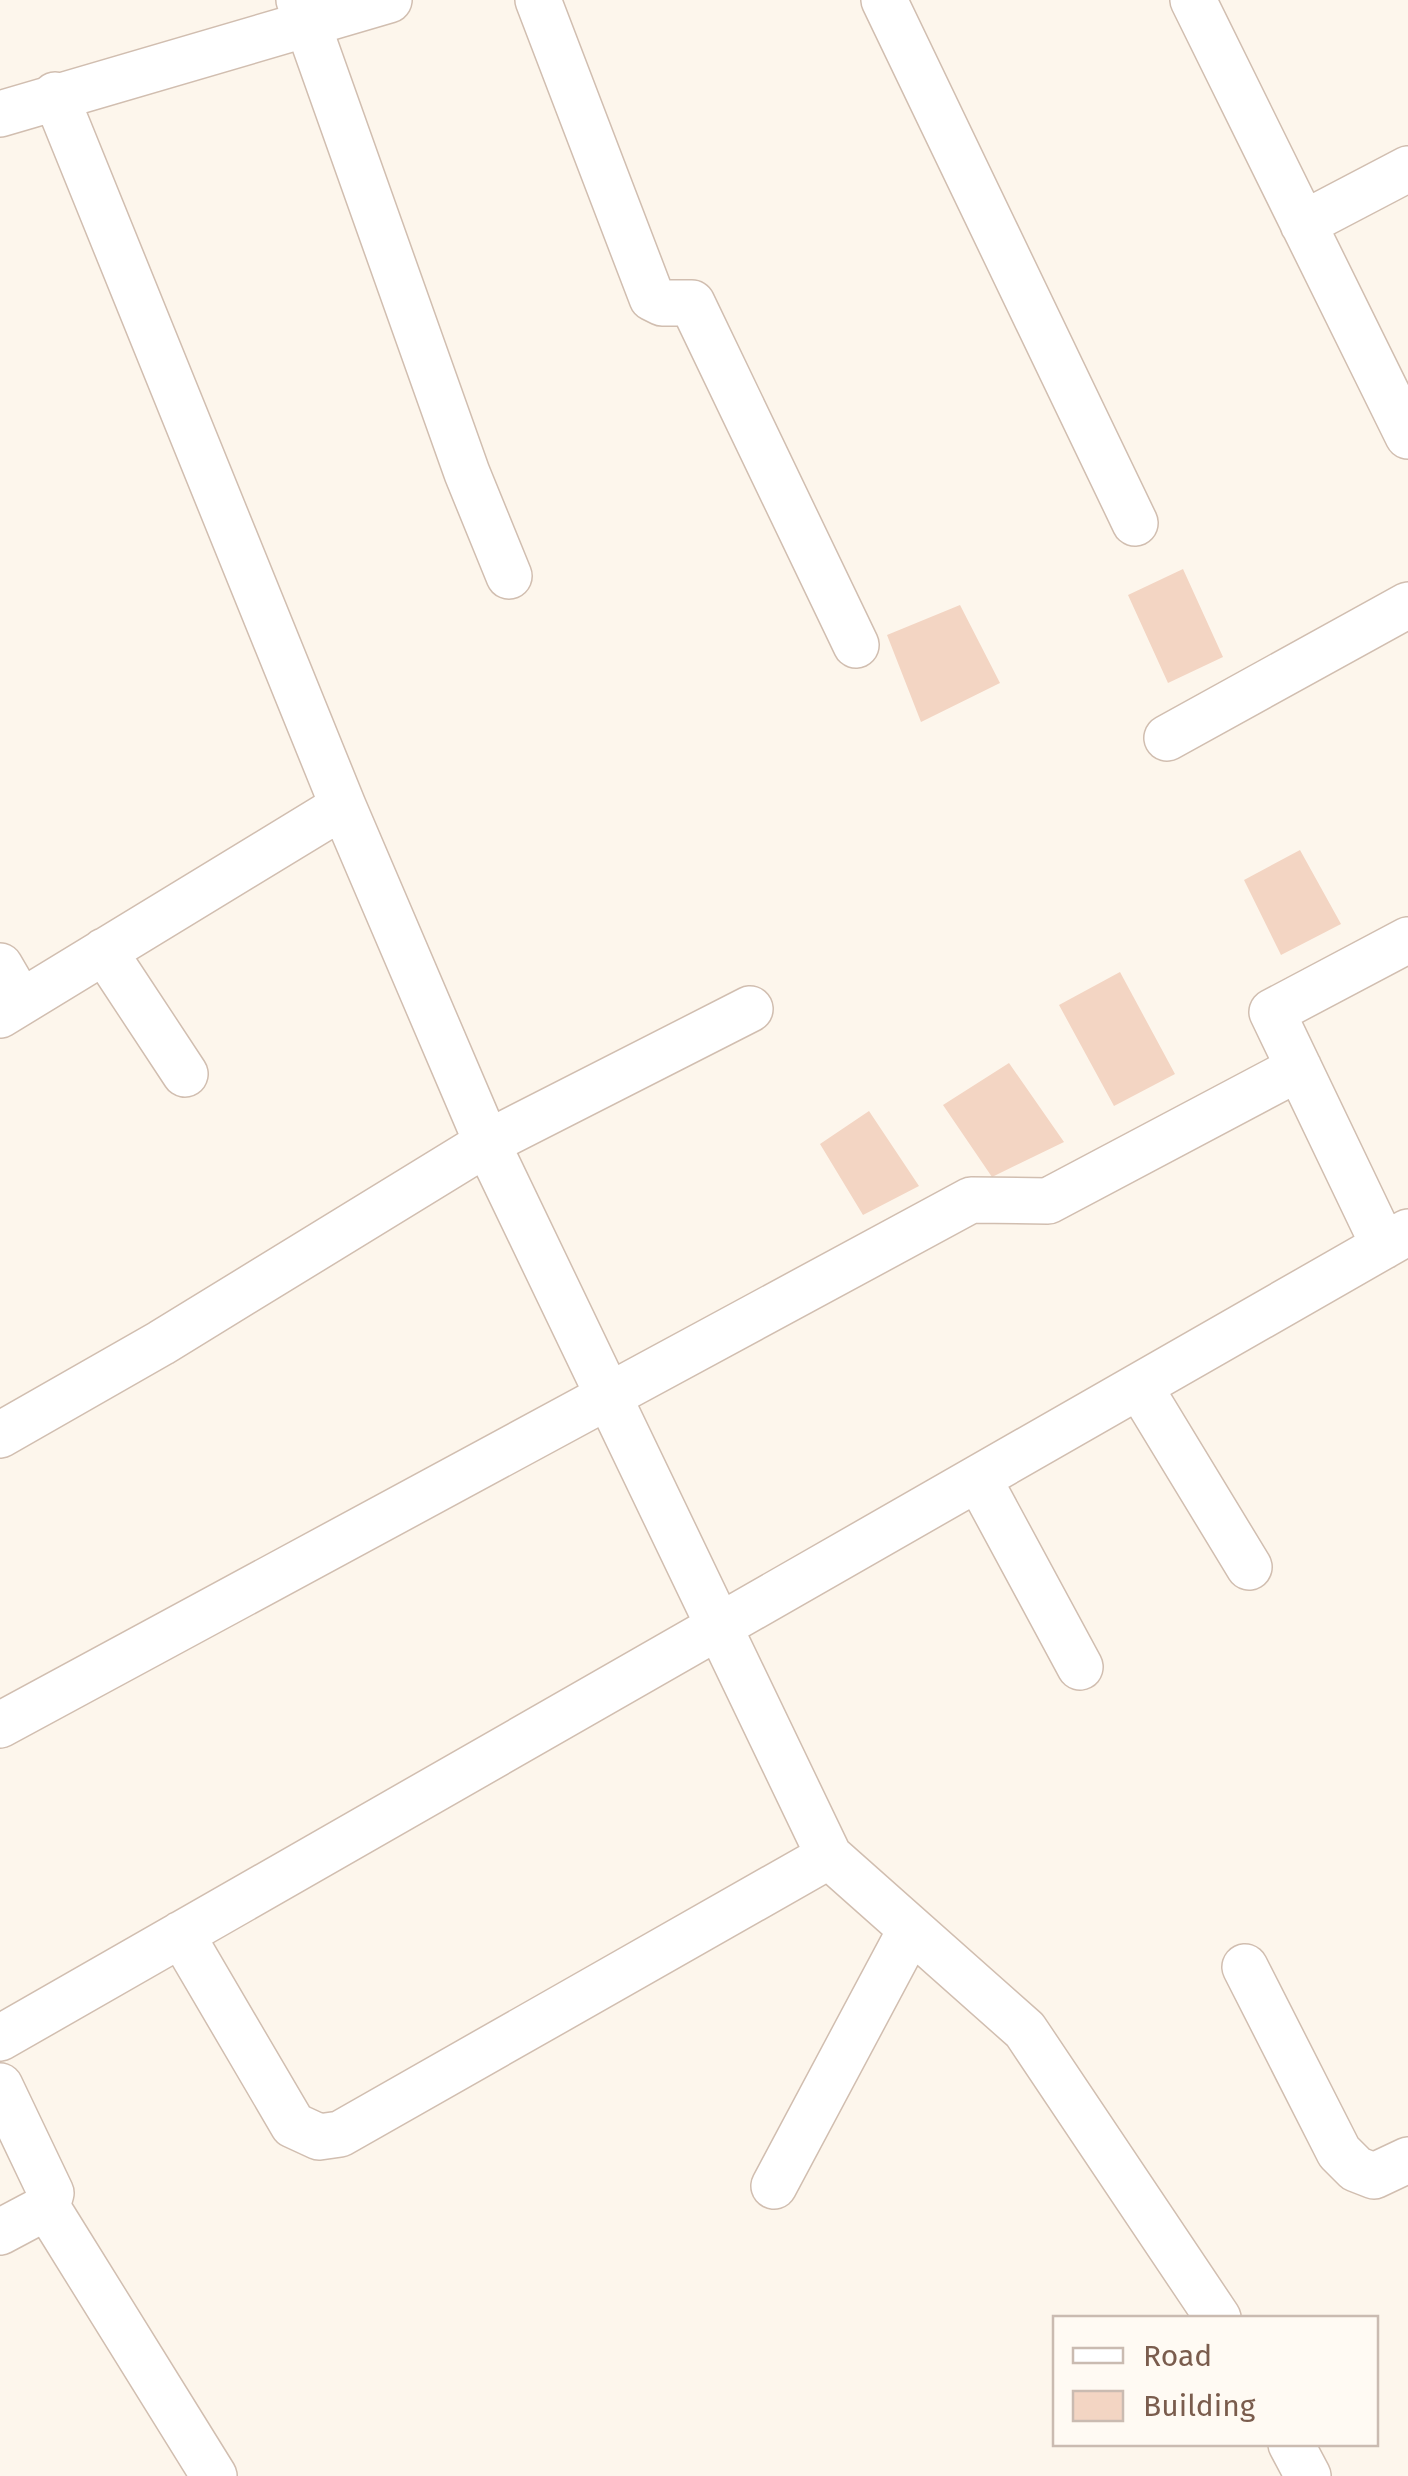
<svg xmlns="http://www.w3.org/2000/svg" width="1408" height="2476" font-family="'Fira Sans',sans-serif">
	<style>
		.building { fill: #f3d5c3 }
		.lines { fill: none; stroke-linecap: round; stroke-linejoin: round }
		.minor-casing { stroke: #d1beb0; stroke-width: 48 }
		.minor { stroke: #fff; stroke-width: 45 }
	</style>
	<rect width="100%" height="100%" fill="#fdf6ec"/>
	<path class="building" d="M1183,569L1223,657L1168,683L1128,595Z
		M960,605L1000,683L921,722L887,635Z
		M1300,850L1341,924L1281,955L1244,880Z
		M1120,972L1175,1074L1114,1106L1059,1005Z
		M1009,1063L1064,1142L992,1177L943,1105Z
		M869,1111L919,1186L863,1215L820,1144Z"/>
	<g class="lines">
		<g class="minor-casing">
			<path id="minor" d="M299,0L467,473L509,576
				M538,0L652,298L662,303H692L856,645
				M884,0L1135,523
				M1193,0L1408,436
				M55,95L343,806L487,1143L829,1856L1025,2030L1218,2318
				M0,114L389,0
				M1303,224L1408,169
				M1167,738L1408,605
				M104,951L185,1074
				M0,966L21,1002
				M0,1015L343,806
				M1384,1246L1272,1012L1408,940
				M1139,1386L1249,1567
				M0,1435L161,1343L487,1143L750,1009
				M978,1478L1080,1667
				M0,1725L971,1200L1048,1201L1299,1068
				M181,1934L293,2125L319,2137L340,2134L829,1856
				M1245,1967L1339,2152L1356,2169L1374,2176L1408,2160
				M0,2038L1408,1232
				M0,2086L51,2193L47,2207L214,2476
				M774,2186L911,1929
				M0,2232L47,2207
				M1291,2444L1308,2476"/>
		</g>
		<use href="#minor" class="minor"/>
	</g>
	<rect x="1053" y="2316" width="325" height="130" fill="#fffaf3" stroke="#cabbb1" stroke-width="2.5"/>
	<rect x="1073" y="2348" width="50" height="15" fill="#ffffff" stroke="#cabbb1" stroke-width="2.5"/>
	<text x="1143" y="2366" font-size="30" fill="#7a5c4d">Road</text>
	<rect x="1073" y="2391" width="50" height="30" fill="#f3d5c3" stroke="#cabbb1" stroke-width="2.5"/>
	<text x="1143" y="2416" font-size="30" fill="#7a5c4d">Building</text>
</svg>
